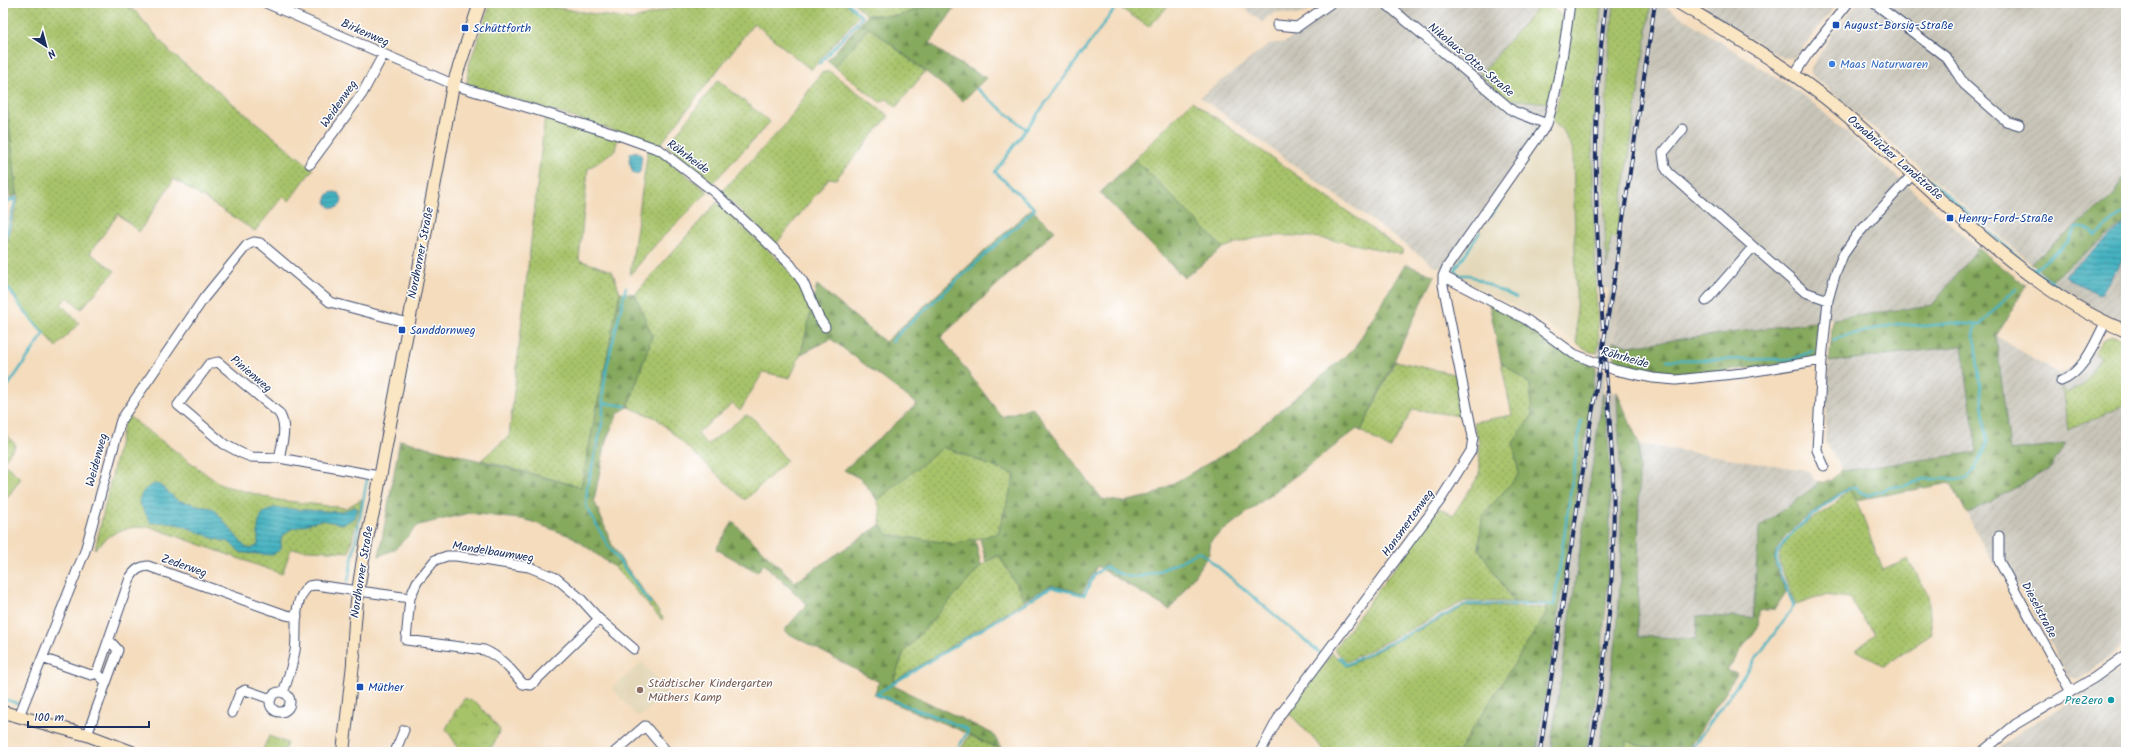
<svg xmlns="http://www.w3.org/2000/svg" width="2129" height="755" viewBox="0 0 2129 755" font-family="Kalam,sans-serif">
  <defs>
    <pattern id="industrial-furrows" width="10" height="10" patternUnits="userSpaceOnUse"><rect width="10" height="10" fill="#c8c4b8"/><path d="M-1 1l2-2M0 10L10 0M9 11l2-2" fill="none" stroke="#aba9a1"/></pattern>
    <pattern id="grass-dots" width="8" height="8" patternUnits="userSpaceOnUse"><rect width="8" height="8" fill="#a7c369"/><path d="M2 2h.1M6 6h.1" fill="none" stroke="#879f5a" stroke-width="1.8" stroke-linecap="round"/></pattern>
    <pattern id="forest-firs" width="22" height="20" patternUnits="userSpaceOnUse"><rect width="22" height="20" fill="#85a95d"/><path d="M5 1l3.5 6h-7zM16 11l3.5 6h-7z" fill="#6c8a50"/></pattern>
    <pattern id="park-crowns" width="20" height="18" patternUnits="userSpaceOnUse"><rect width="20" height="18" fill="#a7c369"/><path d="M2 6a3 3 0 1 1 6 0M12 15a3 3 0 1 1 6 0" fill="none" stroke="#879f5a"/></pattern>
    <pattern id="water-rules" width="6" height="5" patternUnits="userSpaceOnUse"><rect width="6" height="5" fill="#44b2c0"/><path d="M0 2.5h6" fill="none" stroke="#38919f"/></pattern>
  </defs>
  <rect width="100%" height="100%" fill="#fff"/>
  <filter id="ink" filterUnits="userSpaceOnUse"><feTurbulence type="fractalNoise" baseFrequency=".025" numOctaves="2"/><feDisplacementMap in="SourceGraphic" scale="8" xChannelSelector="R" yChannelSelector="G"/><feConvolveMatrix kernelMatrix="1 2 1 2 8 2 1 2 1" color-interpolation-filters="sRGB"/></filter>
  <filter id="wash" filterUnits="userSpaceOnUse"><feTurbulence type="fractalNoise" baseFrequency=".012" numOctaves="4" result="noise"/><feDisplacementMap in="SourceGraphic" scale="16" xChannelSelector="R" yChannelSelector="G"/><feGaussianBlur stdDeviation="0.9" result="paint"/><feColorMatrix in="noise" values="0 0 0 0 0 0 0 0 0 0 0 0 0 0 0 0 0 1.4 0 .05"/><feComposite in="paint" operator="in"/></filter>
  <g filter="url(#wash)">
    <rect width="100%" height="100%" fill="#f4dcbd"/>
    <path fill="#e3d7b8" d="M1552 121 1563 131 1573 150 1577 343 1531 315 1454 276 1452 271 1454 264 1549 131Z
      M642 662 668 692 640 716 636 715 612 688Z"/>
    <path fill="url(#industrial-furrows)" d="M1238 3H1322L1306 13 1295 15 1277 12 1266 18 1263 23Z
      M1341 3 1540 4 1480 75 1509 99 1549 103 1542 124 1443 267H1436L1200 97 1270 44 1285 42Z
      M1705 3H1838L1795 57 1784 59 1708 12Z
      M1857 3H2126V174L2114 195 2031 263 1811 74V68L1831 36Z
      M1663 5 1806 97 1978 248 1932 305 1628 346 1613 341Z
      M2126 222V324L2091 306 2051 280Z
      M1996 336 2059 374 2074 367 2085 348 2101 357 2084 384 2066 393 2062 387 2068 430 2126 405V643L2090 672 2077 679 2068 676 2005 560 1994 565 1967 514 2050 469 2065 445 2010 450Z
      M1962 345 1977 452 1843 471 1825 441 1829 362Z
      M1639 444 1806 470 1817 481 1818 485 1759 527 1753 618 1697 616 1696 639 1638 636Z
      M2126 664V752H1995L2021 731 2099 685Z"/>
    <path fill="#c8c4b8" d="M1601 3H1614L1607 76 1604 141 1603 209 1608 266 1611 237H1617L1651 3H1664L1609 362 1597 359 1609 288 1596 289 1593 209 1592 139Z
      M1596 367 1607 372 1603 393 1617 392 1621 543 1618 618 1610 693 1598 752H1586L1598 691 1607 616 1610 476 1603 396 1550 752H1537Z"/>
    <path fill="url(#grass-dots)" stroke="#617964" d="M3 3H125L124 5 135 11 171 53 313 169 289 201 283 196 255 231 174 179 139 232 118 214 90 253 115 271 81 309 68 297 61 304 79 323 56 347 22 307 8 288 3 275V258L18 200 3 68Z
      M491 3H527L632 20 688 3H846L859 15 811 70 754 23 660 145 467 84 468 67Z
      M854 3H936L899 16 867 15Z
      M1122 3H1171L1149 27 1119 7Z
      M1541 3H1547L1565 19 1555 81 1549 103 1509 99 1480 75Z
      M1573 3H1601L1592 139 1596 289 1599 343 1597 353 1590 352 1577 343 1573 150 1563 131 1552 121 1557 105Z
      M1614 3H1651L1617 238 1611 237 1607 269C1601 180 1605 92 1614 3Z
      M869 27 925 72 896 107 887 99 880 102 835 67Z
      M829 71 889 116 836 179 829 178 776 244 721 192 784 126 821 73Z
      M718 80 770 122 713 183 667 146Z
      M1192 101 1403 251 1401 254C1340 242 1283 223 1223 248L1135 159Z
      M545 116 618 138 615 150 588 169 579 260 612 271 620 292 581 487 481 460 509 436Z
      M648 149 658 153 708 192 656 244 630 275Z
      M717 202 786 267 799 284 811 311 801 354 790 378 763 372 740 411 733 404 697 433 707 445 746 415 754 419 787 461 745 500 656 418 628 407 652 336 635 294Z
      M2112 335 2126 341V405L2068 430 2062 387 2067 393 2084 384 2101 357 2094 353 2102 340Z
      M1395 361 1458 375 1466 417 1413 409 1390 449 1361 431Z
      M1501 362 1530 384 1532 416 1513 443 1519 474 1482 517 1479 549 1514 602 1465 601 1346 662 1334 649 1439 508 1453 515 1480 474 1479 442 1473 422 1512 415Z
      M128 416 221 485 278 500 346 508 362 499 349 552 291 549 282 574 151 527C124 526 113 531 95 549L124 423Z
      M3 431 16 445 3 462Z
      M943 447 1015 475 998 534 956 544 889 535 880 525 881 511 877 500Z
      M1849 490 1856 500 1883 570 1908 559 1928 595 1932 634 1884 666 1855 650 1875 634 1849 598 1825 595 1796 605 1779 562C1778 536 1809 521 1828 509 1835 504 1842 496 1849 490Z
      M999 555 1025 600 893 682 904 652 981 566Z
      M622 561 663 618 662 620 614 567Z
      M1466 606 1546 608V614L1458 752H1326L1288 712 1332 653 1347 666Z
      M969 735 1003 751 1006 752H960Z
      M1626 740 1659 752H1624Z"/>
    <path fill="url(#forest-firs)" stroke="#506c5e" d="M936 3H958L930 43 951 59 986 78 963 101 869 27 835 67 827 61 867 15 899 16Z
      M3 68 17 195 10 198 3 143Z
      M1135 159 1223 248 1184 278 1100 193Z
      M2126 174V222L2051 280 2031 263 2114 195Z
      M1031 209 1055 231 941 337 1002 417 1032 407 1102 499 1123 502 1151 496 1235 448 1354 349 1405 264 1435 276 1411 324 1361 431 1357 429 1211 540 1209 554 1170 610 1097 566 1082 593 1051 585 1025 600 999 555 986 562 980 538 998 533 1015 475 944 447 877 500 861 479 844 470 917 404 831 339 801 354 817 285 885 342Z
      M1978 248 2026 286 1996 336 2010 450 2065 444 2050 469 1967 514 1951 483 1856 500 1848 487C1830 500 1780 532 1775 554 1772 566 1782 581 1786 592L1775 609 1759 611 1758 627 1727 670 1737 674 1686 752H1659L1627 741 1624 752H1598C1607 707 1615 662 1618 617 1623 542 1620 467 1617 392L1639 444 1638 636 1696 639 1697 616 1753 618 1759 527 1817 485V481C1833 486 1833 475 1842 469L1843 471 1977 452 1962 346 1829 362 1833 319 1932 305Z
      M620 292 635 294 652 336 628 407 618 413 606 441 594 500 612 545 622 561 614 567 573 537 527 520 469 513 419 525 395 549 379 556 400 440 581 487Z
      M1489 303 1524 322 1596 367 1537 752H1458L1546 614V603L1514 602 1479 549 1482 517 1519 474 1513 443 1532 416 1530 384 1501 362Z
      M1821 321 1818 359 1673 378 1640 370 1615 360 1613 341 1628 346Z
      M1603 393C1606 421 1610 450 1610 478 1611 571 1604 660 1586 752H1550Z
      M733 522 795 582 880 525 889 535 956 544 975 539 981 566 904 652 893 682 894 686 993 734 1003 751 962 731 874 695 879 682 784 631 807 604 764 564 757 572 716 549Z"/>
    <path fill="url(#park-crowns)" stroke="#617964" d="M465 698 477 703 500 730 492 747 460 750 446 729 457 708Z
      M269 736 287 743 284 752H272L263 749Z"/>
    <path fill="#a7c369" stroke="#617964" d="M593 3H676C646 12 623 12 593 3Z
      M3 463 21 478 3 504Z"/>
    <path fill="url(#water-rules)" stroke="#30708f" d="M636 151 642 156 640 172 636 175 633 173 629 161 630 154Z
      M326 200a8 8 0 1 1 16 0a8 8 0 1 1-16 0Z
      M2126 223V253L2101 294 2097 295 2065 276Z
      M155 484 160 485 177 500 214 509 245 547 251 549 258 545V526L262 514 273 508 340 512 355 507 358 509 353 519 343 524 321 520 291 529 281 537V549L272 555 245 553 240 552 229 542 215 539 184 526 167 522 151 523 139 502C141 492 146 487 155 484Z"/>
    <g fill="none" stroke-linecap="round" stroke-linejoin="round">
      <path stroke="#44b2c0" stroke-width="2.5" d="M819 64 862 17 848 3
        M977 89 1026 129
        M1923 174 2027 265 2065 292
        M3 204 16 198
        M1491 216 1502 200
        M1480 232 1458 265 1455 269 1458 275H1469L1516 298
        M3 248 16 198
        M2033 271 2067 243 2076 228C2084 227 2091 229 2095 235L2126 211
        M3 280 21 307 44 334 3 393
        M626 287 607 366 603 391V419L587 489 586 506 609 547 650 603
        M1834 341 1840 337 1897 324 1924 326 1952 323 1980 325 2016 288
        M892 342 896 336 1035 209 995 172 1119 3
        M1667 360 1794 359 1812 351
        M604 403 626 406
        M348 581 367 480
        M1339 657 1346 665 1467 604 1554 605 1581 421
        M876 694 1051 587 1084 595 1095 574 1105 567C1113 571 1124 577 1133 577 1150 578 1184 560 1199 551L1320 653
        M876 694 965 728 968 731 956 752
        M3 699 17 703
        M1689 752 1794 606C1790 595 1777 570 1776 560 1775 539 1833 499 1851 487H1856L1860 492 1869 495 1892 487 1904 486 1924 479H1967L1974 471 1987 443 1974 335 1976 326"/>
    </g>
  </g>
  <g filter="url(#ink)">
    <g fill="none" stroke-linecap="round" stroke-linejoin="round">
      <g stroke="#3c496c" stroke-width="11">
        <path id="street" d="M266 3 457 86 621 136 660 150 714 192 790 264 803 282 819 318 825 327
          M1385 3 1513 111 1547 124
          M1874 3 1947 58 1964 84 2006 121 2019 125
          M1277 25 1297 27 1331 3
          M1794 75 1807 55 1848 3
          M1683 129 1663 153 1665 167 1669 173 1805 292 1828 300
          M310 164 362 94 383 55
          M1443 276 1527 320 1574 354 1615 370 1653 378 1676 380 1743 373 1822 360
          M1706 301 1753 247
          M2061 381C2083 373 2095 343 2105 323
          M279 458C282 443 288 427 279 413L218 362 209 364 178 405 224 444 241 453 251 457 279 458 379 476
          M1824 466 1817 450 1822 360 1828 300 1835 275 1843 255 1857 235 1913 174
          M1999 536V561L2071 692
          M599 619 531 685 523 684C511 670 501 657 484 650L406 640 410 598 417 582 435 560 447 556H456L529 567 556 578 580 598 599 619 634 649
          M42 658 91 675 97 673
          M106 682 97 673 130 578C135 570 139 567 148 566L286 615 297 617
          M270 702a10 10 0 1 1 20 0a10 10 0 1 1-20 0Z
          M283 693C288 679 292 666 295 651 298 631 291 601 309 586L315 585 410 598
          M232 713 240 693 245 690 271 699
          M19 716 85 551 121 420 204 298 247 245 254 242 260 243 330 302 408 323
          M87 735 118 650 109 640
          M395 752 404 730
          M615 752 645 726 667 752
          M1260 752 1280 715 1439 502 1471 451 1473 437 1443 285V276L1447 267 1547 124C1559 85 1565 44 1570 3
          M1982 752 2016 724 2094 678 2126 655"/>
      </g>
      <g stroke="#3c496c" stroke-width="14">
        <path id="secondary" d="M1679 3C1734 36 1789 68 1838 108 1928 182 2017 287 2126 331
          M353 663C354 609 361 558 375 505L453 85 480 3
          M3 712 87 735 132 752
          M343 752 354 655"/>
      </g>
      <use href="#street" stroke="#fff" stroke-width="9"/>
      <use href="#secondary" stroke="#fbe6c4" stroke-width="12"/>
      <g stroke="#1b2f5e" stroke-width="4">
        <path id="rail" d="M1603 328C1595 220 1591 111 1606 3
          M1540 752 1587 444 1614 280 1655 3
          M1590 752C1603 683 1611 614 1613 544 1616 482 1609 418 1605 356"/>
      </g>
      <use href="#rail" stroke="#fff" stroke-width="2.5" stroke-dasharray="8" stroke-linecap="butt"/>
    </g>
  </g>
  <g fill="#1a4fb4" stroke="#fff" stroke-width="1.5">
    <rect x="1832" y="21" width="8" height="8" rx="2"/>
    <rect x="461" y="24" width="8" height="8" rx="2"/>
    <rect x="1946" y="214" width="8" height="8" rx="2"/>
    <rect x="398" y="326" width="8" height="8" rx="2"/>
    <rect x="356" y="683" width="8" height="8" rx="2"/>
  </g>
  <circle fill="#3f7fe0" stroke="#fff" stroke-width="1.5" cx="1832" cy="64" r="4"/>
  <circle fill="#8d6e63" stroke="#fff" stroke-width="1.5" cx="640" cy="690" r="4"/>
  <circle fill="#0f9aa8" stroke="#fff" stroke-width="1.5" cx="2111" cy="700" r="4"/>
  <g text-anchor="middle" dominant-baseline="central" stroke-width="3" stroke-linejoin="round" paint-order="stroke">
    <g font-size="12" fill="#164399" stroke="#fff" text-anchor="start">
      <text x="1844" y="25">August-Borsig-Straße</text>
      <text x="473" y="28">Schüttforth</text>
      <text x="1958" y="218">Henry-Ford-Straße</text>
      <text x="410" y="330">Sanddornweg</text>
      <text x="368" y="687">Müther</text>
    </g>
    <g font-size="12" fill="#1b2f5e" stroke="#fff">
      <text transform="translate(365 33) rotate(24)">Birkenweg</text>
      <text transform="translate(1471 60) rotate(40)">Nikolaus-Otto-Straße</text>
      <text transform="translate(339 104) rotate(-55)">Weidenweg</text>
      <text transform="translate(688 157) rotate(36)">Röhrheide</text>
      <text transform="translate(1895 158) rotate(41)">Osnabrücker Landstraße</text>
      <text transform="translate(421 253) rotate(-79)">Nordhorner Straße</text>
      <text transform="translate(1625 358) rotate(16)">Röhrheide</text>
      <text transform="translate(251 374) rotate(40)">Pinienweg</text>
      <text transform="translate(97 460) rotate(-75)">Weidenweg</text>
      <text transform="translate(1408 523) rotate(-54)">Hansmertenweg</text>
      <text transform="translate(493 552) rotate(9)">Mandelbaumweg</text>
      <text transform="translate(184 566) rotate(19)">Zederweg</text>
      <text transform="translate(362 572) rotate(-81)">Nordhorner Straße</text>
      <text transform="translate(2039 610) rotate(62)">Dieselstraße</text>
    </g>
    <g font-size="12" fill="#366cbe" stroke="#fff" text-anchor="start">
      <text x="1840" y="64">Maas Naturwaren</text>
    </g>
    <g font-size="12" fill="#785e54" stroke="#fff" text-anchor="start">
      <text x="648" y="683">Städtischer Kindergarten<tspan x="648" dy="14">Müthers Kamp</tspan></text>
    </g>
    <g font-size="12" fill="#0d838f" stroke="#fff" text-anchor="end">
      <text x="2103" y="700">PreZero</text>
    </g>
  </g>
  <rect width="2129" height="755" fill="none" stroke="#fff" stroke-width="16"/>
  <g transform="translate(46 46) rotate(144)" stroke="#ffffff" stroke-width="3" paint-order="stroke">
  <path d="M0-3L7 15L0 10L-7 15Z" fill="#1b2f5e"/>
  <text y="-6" font-size="11" font-weight="bold" text-anchor="middle" fill="#1b2f5e">N</text>
  </g>
  <path d="M28 721v6h121v-6" fill="none" stroke="#1b2f5e" stroke-width="2"/>
  <text x="34" y="721" font-size="12" fill="#1b2f5e" stroke="#ffffff" stroke-width="3" paint-order="stroke">100 m</text>
</svg>
